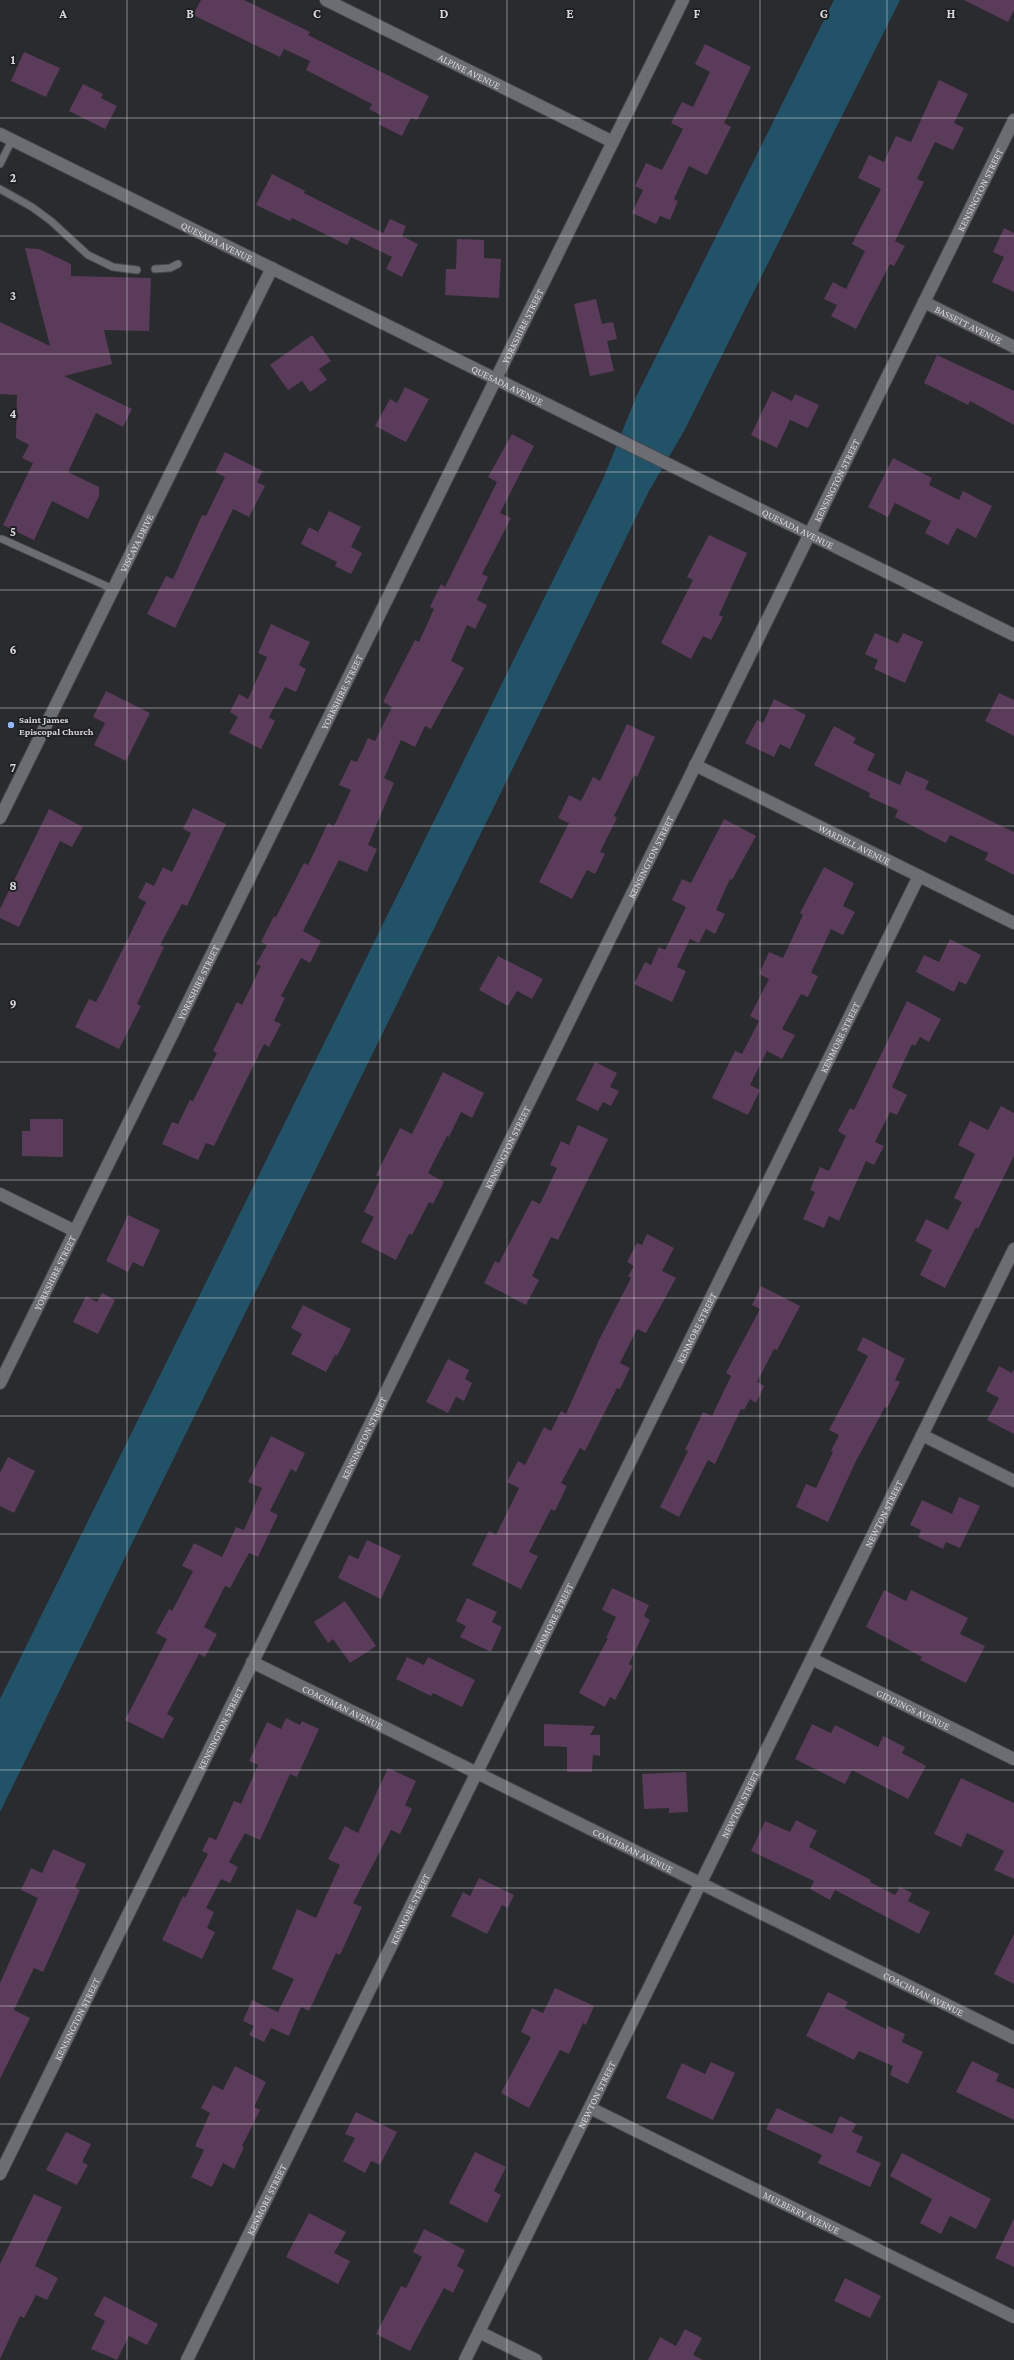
<svg xmlns="http://www.w3.org/2000/svg" width="1014" height="2360" viewBox="0 0 1014 2360" font-family="'Crimson Pro',serif">
  <rect width="100%" height="100%" fill="#2a2b2f"/>
  <path fill="#225267" d="M834 0H900L684 431 649 491 0 1812V1699L603 479 637 395Z"/>
  <path fill="#5a3b59" d="M201 0H244L310 32 308 35 429 96 417 120 411 118 402 136 378 124 382 116 369 109 372 104 306 70 310 61 284 49 280 57 193 15Z
    M964 0H1014V10L1008 22Z
    M705 44 751 67 724 123 731 127 707 175 689 166 674 199 678 201 670 220 660 216 656 224 632 213 643 190 635 186 646 163 662 170 683 129 671 123 682 102 693 107 710 72 695 64Z
    M24 52 60 68 46 97 11 81Z
    M939 80 968 94 954 123 964 128 953 150 935 142 917 179 924 182 895 241 905 246 894 266 890 264 856 329 831 316 837 305 824 299 833 282 846 289 865 251 852 244 881 189 858 178 869 155 884 162 896 136 911 142Z
    M83 84 103 94 101 98 117 106 105 129 69 111Z
    M272 174 305 191 304 193 383 233 390 219 406 226 402 236 418 244 402 277 386 269 392 257 351 237 347 245 292 218 290 221 256 205Z
    M1004 228 1014 233V292L992 282 1004 257 993 252Z
    M457 239 484 240V258L501 259 499 298 445 295 446 269H456Z
    M25 248 39 249 71 264V276L151 278 149 331 104 330 112 364 64 376 132 409 123 427 96 413 68 472 99 487V496L88 519 52 501 34 540 3 525 33 463 22 458 29 445 16 438 17 395 0 394V322L50 346Z
    M596 299 602 324 613 322 617 339 607 341 614 371 590 376 574 304Z
    M312 335 331 361 319 369 327 380 310 392 302 381 288 390 270 365Z
    M937 355 1014 391V425L970 401 968 405 924 383Z
    M405 387 429 399 406 442 375 426 390 399 397 403Z
    M772 391 792 401 795 394 819 405 808 428 790 420 777 448 751 435Z
    M512 434 534 446 500 513 511 518 482 574 488 577 477 600 487 605 475 629 467 625 451 661 464 668 431 729 425 726 415 747 401 740 384 778 394 783 368 845 377 849 367 872 339 860 303 931 321 941 310 963 301 958 281 996 285 998 274 1021 281 1024 269 1047 264 1044 214 1146 206 1143 198 1160 162 1144 172 1122 178 1124 190 1100 193 1101 217 1053 213 1051 237 1002 242 1005 261 966 256 964 267 945 261 942 274 916 276 917 304 863 308 865 328 823 334 826 351 790 339 785 351 760 357 762 368 738 375 741 392 707 383 702 415 640 419 642 434 609 430 607 441 584 445 587 497 482 488 477Z
    M225 452 263 471 257 482 265 486 249 517 233 509 175 628 147 614 166 576 173 579 202 515 206 516 225 477 215 472Z
    M893 458 932 478 929 485 959 500 963 491 992 506 976 538 957 528 948 545 925 533 931 521 895 503 888 517 868 507Z
    M329 511 361 527 351 547 362 553 351 574 335 566 337 562 301 544 309 527 318 532Z
    M709 535 747 553 719 615 723 617 711 640 703 636 691 659 661 643 693 580 687 577Z
    M271 624 310 642 299 665 306 669 296 692 285 687 269 717 275 721 261 749 229 733 238 717 230 712 239 694 248 699 267 657 258 653Z
    M875 633 898 643 903 633 923 642 905 683 874 669 878 660 865 654Z
    M106 691 150 713 126 761 94 745 105 723 93 717Z
    M999 693 1014 700V736L985 721Z
    M774 699 806 715 790 749 780 744 774 757 745 743 757 720 763 723Z
    M627 724 655 737 637 777 634 775 614 816 617 818 600 852 605 854 595 874 587 870 572 899 539 882 569 823 558 818 569 795 581 801 593 777 600 781Z
    M834 726 856 738 853 743 875 754 867 770 900 785 906 771 929 781 925 789 1014 832V875L985 860 988 853 950 835 946 843 895 817 898 810 869 797 870 793 814 765Z
    M193 808 226 824 187 906 182 904 160 945 164 947 137 1004 141 1006 119 1049 75 1027 89 999 96 1002 104 987 146 902 138 898 146 882 154 886 163 867 172 872 191 833 183 829Z
    M49 809 83 827 72 847 60 841 19 927 0 918V909Z
    M724 819 756 836 732 880 730 879 716 910 725 914 715 934 706 929 699 943 690 939 677 967 686 971 672 1002 634 984 645 962 651 965 659 947 665 950 686 907 672 900 682 879 691 883Z
    M824 867 854 883 843 906 855 912 843 935 831 929 811 973 818 976 808 997 801 994 782 1029 795 1035 782 1059 767 1051 750 1085 760 1090 748 1115 712 1098 735 1051 742 1054 759 1021 750 1016 769 979 759 974 769 952 783 958 803 915 800 913Z
    M950 939 981 955 966 985 959 981 954 992 916 972 924 955 939 962Z
    M498 956 543 979 532 999 517 991 508 1006 479 990Z
    M907 1001 941 1019 929 1042 920 1037 915 1046 912 1044 892 1087 907 1095 897 1115 890 1112 875 1142 884 1146 874 1165 866 1161 839 1221 829 1216 824 1228 803 1219 815 1192 810 1190 820 1167 829 1171 846 1136 838 1131 850 1108 854 1110Z
    M595 1062 617 1073 610 1087 619 1091 611 1106 603 1102 598 1111 576 1100Z
    M443 1072 484 1093 472 1118 461 1112 449 1137 447 1136 428 1173 444 1182 433 1204 429 1202 412 1235 409 1234 396 1260 361 1242 374 1217 364 1212 381 1177 376 1175 400 1128 412 1134Z
    M1001 1106 1014 1113V1156L978 1229 976 1227 945 1288 920 1275 932 1250 915 1241 926 1219 948 1230 962 1202 954 1198 975 1154 958 1145 970 1121 988 1130Z
    M30 1119H63V1157L22 1156V1131H30Z
    M578 1125 608 1139 558 1240 551 1237 532 1276 539 1280 526 1305 484 1283 495 1261 499 1263 532 1200 540 1204 557 1168 550 1165 561 1141 569 1145Z
    M128 1215 160 1230 143 1267 133 1262 128 1272 106 1261Z
    M647 1234 674 1248 662 1271 676 1278 646 1333 637 1329 620 1363 630 1368 620 1389 617 1388 585 1451 580 1448 561 1483 567 1486 555 1511 551 1509 529 1552 538 1556 521 1589 472 1565 489 1531 496 1535 519 1488 507 1482 518 1461 525 1465 544 1427 551 1431 561 1411 566 1414 599 1340 631 1278 628 1276 634 1266 627 1262 637 1243 642 1245Z
    M761 1286 800 1306 777 1350 774 1349 757 1382 764 1386 756 1403 750 1399 744 1410 741 1409 715 1464 708 1460 679 1517 660 1507 688 1451 685 1450 703 1412 712 1416 731 1376 726 1373 760 1309 752 1305Z
    M102 1293 115 1300 98 1334 73 1322 86 1296 97 1302Z
    M303 1305 351 1329 337 1356 335 1355 326 1372 291 1354 302 1334 291 1328Z
    M863 1337 905 1359 895 1380 900 1382 887 1408 885 1407 855 1463 828 1522 796 1507 806 1484 816 1488 833 1452 831 1451 839 1435 829 1430 868 1356 857 1350Z
    M448 1359 469 1370 465 1379 472 1383 464 1401 456 1397 448 1413 426 1402Z
    M999 1366 1012 1373 1014 1369V1434L987 1420 999 1398 986 1391Z
    M271 1436 305 1453 296 1472 291 1469 270 1511 278 1515 258 1557 249 1553 230 1588 225 1586 204 1627 217 1634 205 1657 199 1654 167 1714 174 1718 163 1739 125 1720 167 1639 156 1633 169 1609 172 1611 193 1571 182 1566 194 1543 222 1557 236 1527 244 1530 262 1488 248 1482Z
    M8 1457 35 1471 14 1513 0 1506V1473Z
    M959 1497 980 1506 960 1548 946 1542 943 1549 918 1537 921 1530 910 1525 922 1500 952 1514Z
    M367 1540 401 1556 381 1599 338 1578 349 1555 358 1559Z
    M612 1588 649 1605 644 1616 650 1620 629 1664 633 1666 615 1700 610 1697 605 1707 579 1693 608 1638H606L616 1617 602 1610Z
    M884 1590 906 1601 911 1590 968 1618 960 1634 985 1646 966 1683 920 1660 922 1657 866 1627Z
    M467 1598 497 1612 492 1622 502 1627 491 1652 460 1637 466 1626 456 1621Z
    M345 1601 376 1646 350 1663 333 1639 328 1643 314 1622Z
    M407 1657 424 1665 428 1657 475 1680 462 1707 433 1693 431 1696 396 1679Z
    M286 1718 300 1725 302 1721 319 1729 297 1777 290 1774 260 1840 245 1833 229 1862 238 1867 230 1883 221 1879 206 1908 214 1912 207 1928 215 1932 202 1959 162 1940 183 1896 185 1898 208 1854 202 1851 209 1837 216 1840 234 1801 241 1804 258 1765 249 1761 267 1722 281 1729Z
    M544 1724 595 1726 590 1735H600V1756L593 1755 592 1772H567V1747L544 1746Z
    M812 1724 831 1733 835 1725 878 1747 883 1736 905 1747 902 1753 926 1766 908 1799 852 1770 845 1784 795 1759Z
    M388 1768 416 1781 405 1805 412 1809 400 1834 391 1830 353 1903 362 1907 340 1955 336 1953 309 2011 301 2007 289 2036 271 2028 264 2042 249 2035 254 2026 243 2021 252 2000 278 2012 294 1979 272 1969 297 1909 316 1918 340 1865 328 1859 345 1826 358 1833Z
    M686 1772 688 1812 669 1813V1808L644 1809 642 1774Z
    M961 1778 1014 1803V1879L994 1870 1004 1851 967 1833 961 1847 934 1834Z
    M796 1820 817 1831 809 1847 871 1880 870 1882 895 1895 900 1887 912 1893 908 1901 930 1912 919 1934 835 1890 830 1900 810 1889 814 1881 751 1851 765 1821 790 1832Z
    M53 1849 86 1864 75 1888 80 1890 43 1972 34 1968 14 2010 30 2018 0 2079V1983L38 1898 21 1890 31 1868 42 1873Z
    M479 1878 514 1895 508 1908 502 1905 487 1934 451 1916 463 1892 470 1896Z
    M1014 1934V1984L994 1974Z
    M555 1988 594 2006 586 2025 583 2023 569 2054 560 2050 529 2108 501 2093 531 2037 521 2032 532 2008 543 2013Z
    M828 1992 848 2002 845 2008 886 2029 888 2026 905 2034 902 2042 923 2052 908 2084 890 2075 893 2066 859 2051 854 2060 806 2036Z
    M972 2061 999 2074 996 2081 1014 2089V2120L956 2092Z
    M711 2062 735 2073 713 2120 666 2098 682 2063 705 2074Z
    M235 2066 266 2082 254 2107 260 2110 242 2146 244 2147 234 2169 223 2163 212 2187 191 2177 204 2150 195 2146 210 2113 201 2108 213 2085 223 2090Z
    M777 2108 832 2134 840 2116 856 2124 852 2132 863 2137 856 2152 881 2163 870 2187 818 2163 822 2155 766 2129Z
    M356 2112 397 2132 380 2165 371 2161 365 2173 343 2161 355 2138 345 2134Z
    M66 2132 91 2144 82 2162 88 2165 77 2185 46 2170Z
    M475 2152 506 2167 494 2191 501 2195 487 2223 449 2203Z
    M902 2153 991 2199 976 2229 950 2216 941 2234 920 2223 932 2199 890 2176Z
    M34 2194 62 2207 35 2266 58 2278 47 2300 36 2295 24 2318 20 2316 0 2359V2264Z
    M309 2213 346 2232 334 2253 350 2261 338 2284 286 2257Z
    M1014 2218V2267L995 2258Z
    M424 2229 465 2250 457 2266 464 2270 453 2293 444 2288 410 2351 376 2334 401 2286 406 2288 422 2257 413 2252Z
    M845 2278 881 2296 870 2318 834 2301Z
    M104 2296 158 2324 147 2345 129 2336 117 2360 91 2349 105 2321 94 2315Z
    M685 2329 702 2338 693 2355 703 2360H648L660 2337 676 2346Z"/>
  <g fill="none" stroke-linecap="round" stroke-linejoin="round">
    <g stroke="#46464a" stroke-width="9">
      <path id="lane" d="M0 164 12 140
        M0 189 32 207 51 221 88 255 113 267 137 270
        M155 269 170 268 178 264
        M2 539 113 589"/>
    </g>
    <g stroke="#46464a" stroke-width="14">
      <g id="street">
        <path id="s1" d="M326 0 613 142"/>
        <path id="s2" d="M924 302 1014 347"/>
        <path id="s3" d="M695 765 1014 923"/>
        <path id="s4" d="M0 818 272 268"/>
        <path d="M0 1194 75 1231"/>
        <path id="s5" d="M0 1383 683 0"/>
        <path d="M922 1435 1014 1481"/>
        <path id="s6" d="M812 1659 1014 1759"/>
        <path id="s7" d="M252 1662 1014 2038"/>
        <path id="s8" d="M590 2108 1014 2317"/>
        <path id="s9" d="M0 2174 1014 120"/>
        <path d="M479 2332 536 2360"/>
        <path id="s10" d="M187 2360 919 876"/>
        <path id="s11" d="M465 2360 1014 1249"/>
      </g>
    </g>
    <g stroke="#46464a" stroke-width="14">
      <g id="secondary">
        <path id="s12" d="M0 134 1014 635"/>
      </g>
    </g>
    <use href="#lane" stroke="#6c6d72" stroke-width="7"/>
    <use href="#street" stroke="#6c6d72" stroke-width="12"/>
    <use href="#secondary" stroke="#6c6d72" stroke-width="12"/>
  </g>
  <path fill="none" stroke="#d8d8db" stroke-width="1" stroke-opacity="0.55" d="M127 0V2360M254 0V2360M380 0V2360M507 0V2360M634 0V2360M760 0V2360M887 0V2360M0 118H1014M0 236H1014M0 354H1014M0 472H1014M0 590H1014M0 708H1014M0 826H1014M0 944H1014M0 1062H1014M0 1180H1014M0 1298H1014M0 1416H1014M0 1534H1014M0 1652H1014M0 1770H1014M0 1888H1014M0 2006H1014M0 2124H1014M0 2242H1014"/>
  <circle fill="#90b8fd" stroke="#202125" stroke-width="1.5" cx="11" cy="725" r="4"/>
  <g text-anchor="middle" dominant-baseline="central" stroke-width="4" stroke-linejoin="round" paint-order="stroke">
    <g font-size="10" fill="#d8d8db" stroke="#202125">
      <text stroke="none"><textPath href="#s1" startOffset="160">ALPINE AVENUE</textPath></text>
      <text stroke="none"><textPath href="#s9" startOffset="2213">KENSINGTON STREET</textPath></text>
      <text stroke="none"><textPath href="#s12" startOffset="242">QUESADA AVENUE</textPath></text>
      <text stroke="none"><textPath href="#s2" startOffset="50">BASSETT AVENUE</textPath></text>
      <text stroke="none"><textPath href="#s5" startOffset="1179">YORKSHIRE STREET</textPath></text>
      <text stroke="none"><textPath href="#s12" startOffset="566">QUESADA AVENUE</textPath></text>
      <text stroke="none"><textPath href="#s9" startOffset="1889">KENSINGTON STREET</textPath></text>
      <text stroke="none"><textPath href="#s12" startOffset="890">QUESADA AVENUE</textPath></text>
      <text stroke="none"><textPath href="#s4" startOffset="307">VISCAYA DRIVE</textPath></text>
      <text stroke="none"><textPath href="#s5" startOffset="771">YORKSHIRE STREET</textPath></text>
      <text stroke="none"><textPath href="#s3" startOffset="178">WARDELL AVENUE</textPath></text>
      <text stroke="none"><textPath href="#s9" startOffset="1469">KENSINGTON STREET</textPath></text>
      <text stroke="none"><textPath href="#s5" startOffset="447">YORKSHIRE STREET</textPath></text>
      <text stroke="none"><textPath href="#s10" startOffset="1475">KENMORE STREET</textPath></text>
      <text stroke="none"><textPath href="#s9" startOffset="1145">KENSINGTON STREET</textPath></text>
      <text stroke="none"><textPath href="#s5" startOffset="123">YORKSHIRE STREET</textPath></text>
      <text stroke="none"><textPath href="#s10" startOffset="1151">KENMORE STREET</textPath></text>
      <text stroke="none"><textPath href="#s9" startOffset="821">KENSINGTON STREET</textPath></text>
      <text stroke="none"><textPath href="#s11" startOffset="944">NEWTON STREET</textPath></text>
      <text stroke="none"><textPath href="#s10" startOffset="827">KENMORE STREET</textPath></text>
      <text stroke="none"><textPath href="#s7" startOffset="101">COACHMAN AVENUE</textPath></text>
      <text stroke="none"><textPath href="#s6" startOffset="113">GIDDINGS AVENUE</textPath></text>
      <text stroke="none"><textPath href="#s9" startOffset="497">KENSINGTON STREET</textPath></text>
      <text stroke="none"><textPath href="#s11" startOffset="620">NEWTON STREET</textPath></text>
      <text stroke="none"><textPath href="#s7" startOffset="425">COACHMAN AVENUE</textPath></text>
      <text stroke="none"><textPath href="#s10" startOffset="503">KENMORE STREET</textPath></text>
      <text stroke="none"><textPath href="#s7" startOffset="749">COACHMAN AVENUE</textPath></text>
      <text stroke="none"><textPath href="#s9" startOffset="173">KENSINGTON STREET</textPath></text>
      <text stroke="none"><textPath href="#s11" startOffset="296">NEWTON STREET</textPath></text>
      <text stroke="none"><textPath href="#s10" startOffset="179">KENMORE STREET</textPath></text>
      <text stroke="none"><textPath href="#s8" startOffset="236">MULBERRY AVENUE</textPath></text>
    </g>
    <g font-size="10" font-weight="bold" fill="#d8d8db" stroke="#202125" text-anchor="start">
      <text x="19" y="719">Saint James<tspan x="19" dy="12">Episcopal Church</tspan></text>
    </g>
  </g>
  <g font-size="13" text-anchor="middle" font-weight="bold" fill="#d8d8db" stroke="#202125" stroke-width="4" stroke-linejoin="round" paint-order="stroke">
    <text x="63" y="18">A</text>
    <text x="190" y="18">B</text>
    <text x="317" y="18">C</text>
    <text x="444" y="18">D</text>
    <text x="570" y="18">E</text>
    <text x="697" y="18">F</text>
    <text x="824" y="18">G</text>
    <text x="951" y="18">H</text>
    <text x="13" y="64">1</text>
    <text x="13" y="182">2</text>
    <text x="13" y="300">3</text>
    <text x="13" y="418">4</text>
    <text x="13" y="536">5</text>
    <text x="13" y="654">6</text>
    <text x="13" y="772">7</text>
    <text x="13" y="890">8</text>
    <text x="13" y="1008">9</text>
  </g>
</svg>
